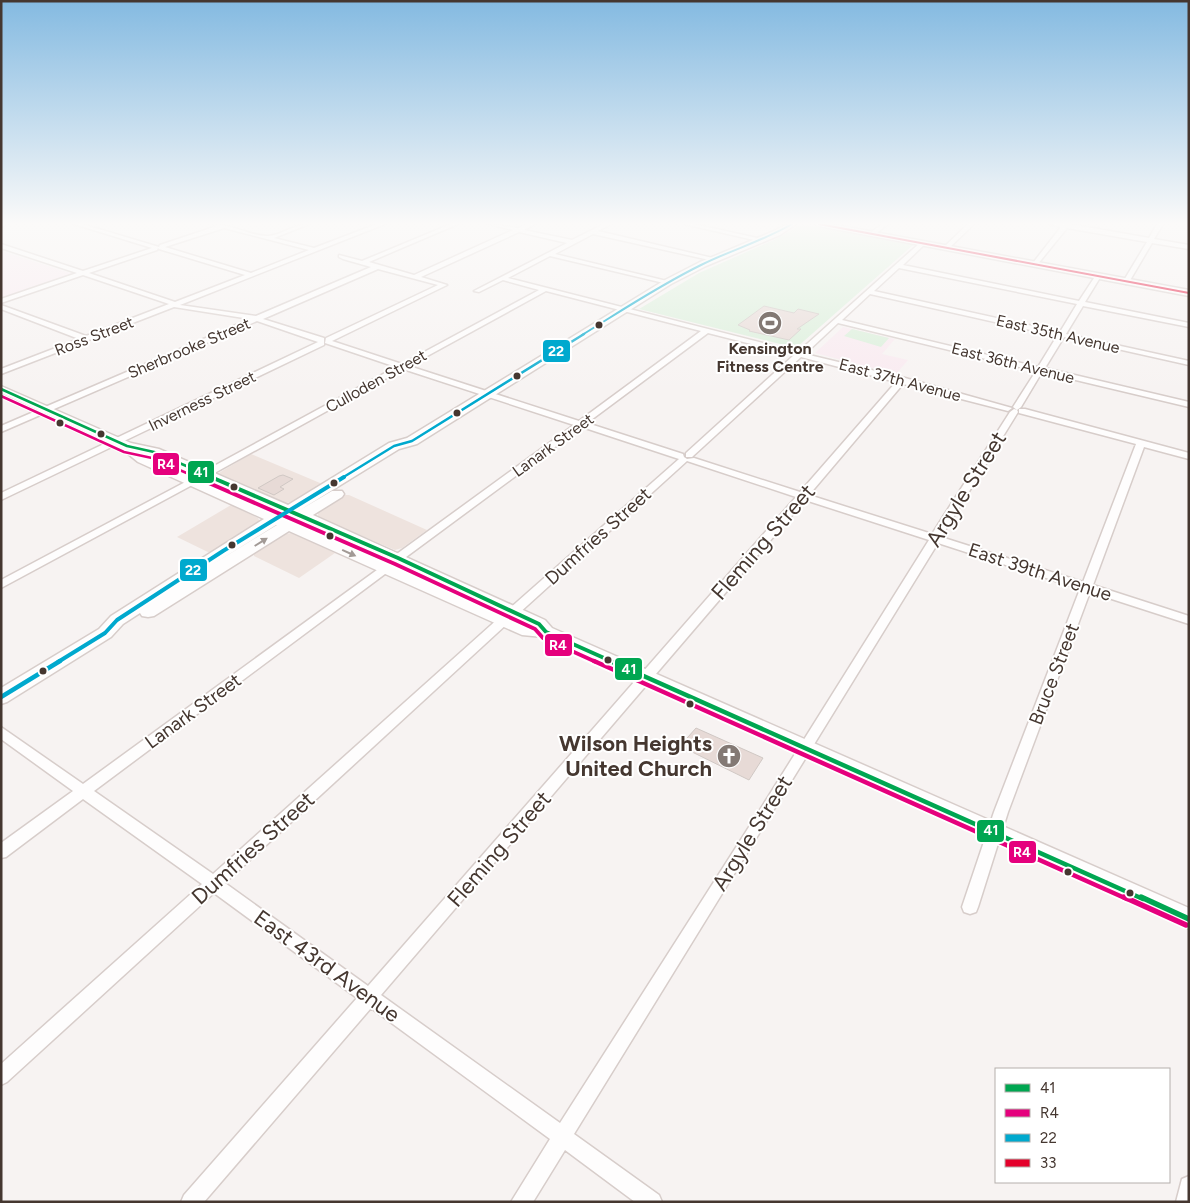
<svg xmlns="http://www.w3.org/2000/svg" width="1190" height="1203" viewBox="0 0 1190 1203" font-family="Figtree,sans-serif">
  <rect width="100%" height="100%" fill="#f7f3f2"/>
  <path fill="#eee3de" d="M251 454 320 483 321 486 297 501 286 503 217 474Z
    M344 495H349L427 530 402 548 395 550 318 517V512Z
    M231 505 258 518 260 522 212 554 177 537Z
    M291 533 295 534 335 553 299 578 254 556V552L281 535Z"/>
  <path fill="#f9eaf0" d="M1 251 73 274 1 298Z
    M843 327 895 339 882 354 908 360 896 374 815 353Z"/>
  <path fill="#daefda" d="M802 224 913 245 796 348 639 309 699 273 776 239Z
    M852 329 889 338 881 347 844 336Z"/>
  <path fill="#e7dad6" stroke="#d0c8c4" d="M764 306 794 313 798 309 819 314 797 329H801L789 340 749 331 750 330 738 325Z
    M283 475 293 479 280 487 284 489 274 495 258 488 279 476Z
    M696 728 763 758 749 780 680 746Z"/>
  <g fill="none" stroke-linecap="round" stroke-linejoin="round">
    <g stroke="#d7cdca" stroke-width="3">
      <path id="street" d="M1 224H7L1 227Z
        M74 224H82L159 247 160 245 217 226 212 224C231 224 251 236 267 236 280 236 294 224 309 224L274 238 314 248 377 224H385L180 305 256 316 371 267 343 259 339 257V255L362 261 451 224H458L369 262 414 275 513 230 489 224 518 228 528 224H535L524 230 572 240 604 224H611L598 231 717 259 714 261 593 234 555 254 671 282 668 284 550 256 508 278 798 352 921 242 926 243 903 265 1079 301 1096 275H1100L1101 276 1085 302 1189 323V327L1083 306 1066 334 1189 361V365L1064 337 1045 368 1189 402V407L1042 372 1021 407 1017 410 1013 407 1036 371 838 323 805 354 905 378 1012 408 1008 411 903 384 809 495 932 534 1010 412 1014 409 1017 410 1018 412 941 537 1083 582 1136 444 1019 413V409H1025L1189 453V459L1144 447 1093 585 1189 616V624L1090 592 1008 812 978 907 976 912 970 914 964 912 962 907 994 812 1080 589 938 543 574 1134 659 1195 662 1202H635L565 1150 533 1202H511L550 1139 371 1008 204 1202H181L184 1195 357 998 214 893 7 1082 1 1085V1064L202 884 83 799 6 857 1 858V843L73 791 1 739V727L83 784 381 567H389L390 569 389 571 94 791 213 874 500 617H508L510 620 508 623 225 883 368 986 796 497 687 461 517 615 513 616 507 612 509 609 679 459 582 427 402 560H394L393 558 394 556 574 425 403 369 209 476H203V472L396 367 325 343 326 338 438 285 378 269 263 319 324 338V345L1 500V493L318 342 257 321 1 432V426L250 319 174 307 1 374V369L79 339 1 309V305L86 336 169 304 83 275 1 303V299L77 273 1 248V244L83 271 152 248ZM224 228 309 250 251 273 165 247ZM519 232 567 243 474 291 479 292 503 280 539 290 402 364 332 341 447 285 421 277ZM158 248 159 249 245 275 175 302 89 273 157 250ZM899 268 1077 304 1060 332 874 291ZM546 291 701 331 579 421 409 366ZM870 294 1057 336 1038 367 842 320ZM708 333 794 355 686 453V457H692L801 357 896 382 800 492 694 458 687 459 684 457 683 454 587 423ZM805 500 929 540 763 805 560 1123 381 995Z
        M684 224H694L757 238 754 240Z
        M882 224H888L874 235H870V233Z
        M968 224H974L948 249H944V247Z
        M1050 224H1070L1149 238 1157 224H1163L1154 239 1189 245V249L1152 243 1129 282 1126 284 1123 282 1147 242 1067 228 1037 265H1033V263L1061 227Z
        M191 479 196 482 194 484 1 588V580Z
        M1189 1176V1202H1176L1182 1179Z"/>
    </g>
    <g stroke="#d7cdca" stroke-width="3">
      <path id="secondary" d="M787 224H796L780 235 706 266 671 284 417 444 399 449 300 510 332 491H342L344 494 342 497 313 515 545 620 552 628 1189 908V929L543 637 522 635 289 531 154 616 148 617 142 616 140 613 123 624 111 637 7 702 1 704V688L99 629 111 616 264 519 138 462 122 449 1 393V386L131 443 159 449 288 505 389 443 407 438 665 280 700 262 774 231ZM145 454 278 511 274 513ZM303 522 393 561 506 615 299 524ZM276 525H277L210 566Z
        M815 224H831L1189 290V296L819 226Z"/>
    </g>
    <use href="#street" fill="#fefdfd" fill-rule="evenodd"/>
    <use href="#secondary" fill="#fefdfd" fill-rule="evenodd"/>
    <g stroke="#fff" stroke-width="5">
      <path id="bus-1-far3" d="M1 389 127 446 154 452 214 478"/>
    </g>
    <g stroke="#fff" stroke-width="8">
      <path id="bus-1-far2" d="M211 477 398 558 539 624 546 632 613 662"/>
    </g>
    <g stroke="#fff" stroke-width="8">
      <path id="bus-1-far1" d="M610 661 1143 899"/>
    </g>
    <g stroke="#fff" stroke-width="9">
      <path id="bus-1" d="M1141 897 1189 919"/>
    </g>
    <g stroke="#fff" stroke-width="5">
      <path id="bus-2-far3" d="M1 396 124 452 152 458 198 478"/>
    </g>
    <g stroke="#fff" stroke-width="8">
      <path id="bus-2-far2" d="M195 477 395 564 535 629 543 638 596 662"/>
    </g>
    <g stroke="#fff" stroke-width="8">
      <path id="bus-2-far1" d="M594 661 1127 899"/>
    </g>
    <g stroke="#fff" stroke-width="9">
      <path id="bus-2" d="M1124 897 1186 925"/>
    </g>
    <g stroke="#fff" stroke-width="4">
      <path id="bus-3-far3" d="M582 335C621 311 660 285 701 265 731 250 763 241 792 224"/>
    </g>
    <g stroke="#fff" stroke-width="5">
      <path id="bus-3-far2" d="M342 478 394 446 412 441 584 334"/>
    </g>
    <g stroke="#fff" stroke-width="8">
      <path id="bus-3-far1" d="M58 662 105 633 117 620 223 551 344 477"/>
    </g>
    <g stroke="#fff" stroke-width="8">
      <path id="bus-3" d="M1 697 60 661"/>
    </g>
    <g stroke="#fff" stroke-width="4">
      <path id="bus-4" d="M819 224 1189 293"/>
    </g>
    <use href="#bus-1-far3" stroke="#00a651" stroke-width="2.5"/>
    <use href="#bus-1-far2" stroke="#00a651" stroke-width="4"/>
    <use href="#bus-1-far1" stroke="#00a651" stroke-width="4.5"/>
    <use href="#bus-1" stroke="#00a651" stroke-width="5.5"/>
    <use href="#bus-2-far3" stroke="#e5007d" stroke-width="2.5"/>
    <use href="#bus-2-far2" stroke="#e5007d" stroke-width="4"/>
    <use href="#bus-2-far1" stroke="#e5007d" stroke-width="4.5"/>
    <use href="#bus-2" stroke="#e5007d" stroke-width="5.5"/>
    <use href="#bus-3-far3" stroke="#00a9ce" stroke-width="2"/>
    <use href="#bus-3-far2" stroke="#00a9ce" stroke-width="2.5"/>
    <use href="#bus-3-far1" stroke="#00a9ce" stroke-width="4"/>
    <use href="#bus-3" stroke="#00a9ce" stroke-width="4.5"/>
    <use href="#bus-4" stroke="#e4002b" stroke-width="2"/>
  </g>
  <defs><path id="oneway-solid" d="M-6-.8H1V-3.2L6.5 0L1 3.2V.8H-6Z" transform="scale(1.25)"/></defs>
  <g fill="#a29a96">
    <use href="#oneway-solid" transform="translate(261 542) rotate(-32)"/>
    <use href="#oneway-solid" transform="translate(349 553) rotate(24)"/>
  </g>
  <linearGradient id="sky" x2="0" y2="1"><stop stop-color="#84bae1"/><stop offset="0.57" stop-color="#fbfaf9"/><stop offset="1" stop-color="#fbfaf9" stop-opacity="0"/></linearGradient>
  <rect width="1190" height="392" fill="url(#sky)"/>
  <defs>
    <g id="stadium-disc" transform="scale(1.25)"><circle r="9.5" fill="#837974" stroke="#fff"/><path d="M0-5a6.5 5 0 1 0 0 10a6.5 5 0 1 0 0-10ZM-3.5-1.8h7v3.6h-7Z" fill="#fff"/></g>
    <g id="church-disc" transform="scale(1.25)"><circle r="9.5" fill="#837974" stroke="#fff"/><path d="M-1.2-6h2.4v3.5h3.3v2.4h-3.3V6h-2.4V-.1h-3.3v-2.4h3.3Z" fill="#fff"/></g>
  </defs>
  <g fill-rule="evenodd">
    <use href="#stadium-disc" x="770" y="323"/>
    <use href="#church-disc" x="729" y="756"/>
  </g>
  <g fill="#453730" stroke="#fff" stroke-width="2">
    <circle cx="599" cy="325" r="4.5"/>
    <circle cx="517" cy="376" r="4.5"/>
    <circle cx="457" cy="413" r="4.5"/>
    <circle cx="60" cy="423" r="4.5"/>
    <circle cx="101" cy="434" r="4.5"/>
    <circle cx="334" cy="483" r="4.5"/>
    <circle cx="234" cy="487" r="4.5"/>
    <circle cx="330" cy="536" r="4.5"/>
    <circle cx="232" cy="545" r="4.5"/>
    <circle cx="608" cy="660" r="4.5"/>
    <circle cx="43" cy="671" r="4.5"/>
    <circle cx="690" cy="704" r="4.5"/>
    <circle cx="1068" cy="872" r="4.5"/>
    <circle cx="1130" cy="893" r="4.5"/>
  </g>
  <g text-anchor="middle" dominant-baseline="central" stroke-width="4" stroke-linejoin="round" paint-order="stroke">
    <g font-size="16" fill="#453730" stroke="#fff">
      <text transform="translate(1058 334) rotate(13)">East 35th Avenue</text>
      <text transform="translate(94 336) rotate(-21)">Ross Street</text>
      <text transform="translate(189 348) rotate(-23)">Sherbrooke Street</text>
      <text transform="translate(1013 363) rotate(14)">East 36th Avenue</text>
      <text transform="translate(900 380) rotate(15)">East 37th Avenue</text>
      <text transform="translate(376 381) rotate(-29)">Culloden Street</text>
      <text transform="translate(202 401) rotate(-26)">Inverness Street</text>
      <text transform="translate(553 445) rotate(-36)">Lanark Street</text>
    </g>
    <g font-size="16" font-weight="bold" fill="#453730" stroke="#fff">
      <text x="770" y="348">Kensington<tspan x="770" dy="18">Fitness Centre</tspan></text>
    </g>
    <g font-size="19" fill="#453730" stroke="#fff">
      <text transform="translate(598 536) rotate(-42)">Dumfries Street</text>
      <text transform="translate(1040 572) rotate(18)">East 39th Avenue</text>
      <text transform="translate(1054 674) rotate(-69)">Bruce Street</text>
      <text transform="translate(193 711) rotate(-36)">Lanark Street</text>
    </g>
    <g font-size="22" fill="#453730" stroke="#fff">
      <text transform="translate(966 489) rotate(-58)">Argyle Street</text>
      <text transform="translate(763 542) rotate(-49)">Fleming Street</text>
      <text transform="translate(752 833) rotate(-58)">Argyle Street</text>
      <text transform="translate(253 848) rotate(-42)">Dumfries Street</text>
      <text transform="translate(499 849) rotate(-49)">Fleming Street</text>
      <text transform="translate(327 966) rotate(36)">East 43rd Avenue</text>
    </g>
    <g font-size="22" font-weight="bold" fill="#453730" stroke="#fff" text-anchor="end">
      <text x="712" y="743">Wilson Heights<tspan x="712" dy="25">United Church</tspan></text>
    </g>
  </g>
  <g stroke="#fff" stroke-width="2">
    <rect x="542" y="339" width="29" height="24" rx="5" fill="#00a9ce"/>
    <rect x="152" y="452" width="28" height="24" rx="5" fill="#e5007d"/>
    <rect x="187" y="460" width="28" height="24" rx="5" fill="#00a651"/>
    <rect x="179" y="558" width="29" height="24" rx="5" fill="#00a9ce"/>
    <rect x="544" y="633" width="29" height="24" rx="5" fill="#e5007d"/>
    <rect x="614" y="657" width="29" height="24" rx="5" fill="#00a651"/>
    <rect x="976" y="819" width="29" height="24" rx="5" fill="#00a651"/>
    <rect x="1008" y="840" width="29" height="24" rx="5" fill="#e5007d"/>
  </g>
  <g font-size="14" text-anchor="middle" font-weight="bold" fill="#fff">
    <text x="556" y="356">22</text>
    <text x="166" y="469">R4</text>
    <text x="201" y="477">41</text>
    <text x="193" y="575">22</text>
    <text x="558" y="650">R4</text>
    <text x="629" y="674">41</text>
    <text x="991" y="835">41</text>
    <text x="1022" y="857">R4</text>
  </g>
  <rect width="1190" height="1203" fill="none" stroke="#453730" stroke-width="5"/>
  <rect x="995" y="1068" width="175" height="115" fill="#ffffff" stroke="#b5afac"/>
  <rect x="1005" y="1084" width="25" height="8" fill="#00a651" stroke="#b5afac"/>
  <text x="1040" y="1093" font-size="15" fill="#453730">41</text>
  <rect x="1005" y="1109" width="25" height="8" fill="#e5007d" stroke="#b5afac"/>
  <text x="1040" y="1118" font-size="15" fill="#453730">R4</text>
  <rect x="1005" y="1134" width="25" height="8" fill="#00a9ce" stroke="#b5afac"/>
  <text x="1040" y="1143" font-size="15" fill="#453730">22</text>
  <rect x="1005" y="1159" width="25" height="8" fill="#e4002b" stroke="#b5afac"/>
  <text x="1040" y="1168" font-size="15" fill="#453730">33</text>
</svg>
